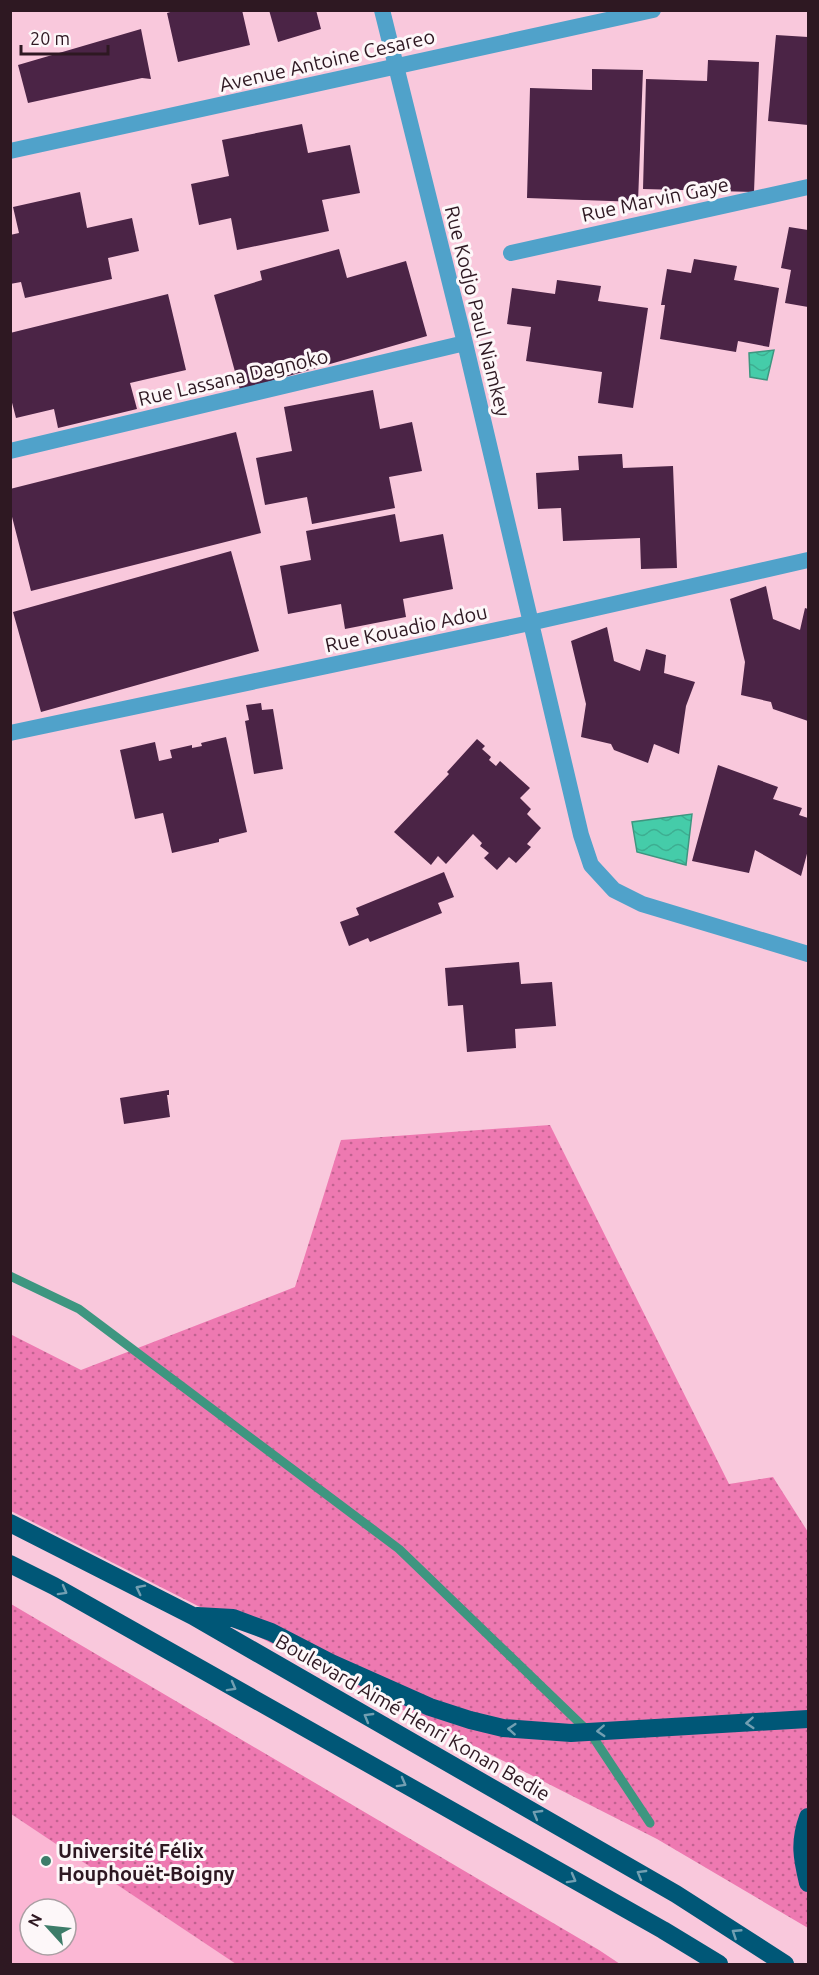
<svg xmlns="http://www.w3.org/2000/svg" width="819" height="1975" viewBox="0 0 819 1975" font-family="Ubuntu,sans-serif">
  <defs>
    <pattern id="grass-dots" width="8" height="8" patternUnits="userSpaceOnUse" patternTransform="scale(1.5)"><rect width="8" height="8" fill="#ee79b1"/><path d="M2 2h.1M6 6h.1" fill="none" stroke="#c16290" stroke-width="1.8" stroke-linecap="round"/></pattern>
    <pattern id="water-waves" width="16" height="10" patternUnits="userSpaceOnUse" patternTransform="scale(1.5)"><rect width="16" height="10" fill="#45cca9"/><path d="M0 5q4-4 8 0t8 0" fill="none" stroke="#3dae91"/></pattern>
  </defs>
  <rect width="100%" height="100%" fill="#f9c8dc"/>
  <path fill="#fbb7d4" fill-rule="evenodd" d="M11 1814 236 1964H11ZM30 1909H66V1945H30Z"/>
  <path fill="url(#grass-dots)" d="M550 1125 729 1484 773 1477 808 1532V1928L657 1839 11 1511 10 1334 81 1370 295 1287 341 1140Z
    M11 1604 599 1950 620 1964H236L11 1814Z"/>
  <path fill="url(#water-waves)" stroke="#3e9680" stroke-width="1.5" d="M774 350 767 380 750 377 749 353Z
    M692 814 686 865 637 852 632 822Z"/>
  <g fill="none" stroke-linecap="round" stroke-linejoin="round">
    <path stroke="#3e9680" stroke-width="9" d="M10 1276 79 1309 399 1549 591 1734 650 1823"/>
  </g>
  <path fill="#4b2446" d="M177 10H242L250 45 178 62 167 13Z
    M269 10H316L321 29 278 42Z
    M141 29 151 79 142 78 28 103 18 65Z
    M776 35 808 37V125L768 121Z
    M708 60 759 62 754 192 643 189 646 79 707 81Z
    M592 69 643 70 638 202 527 198 530 88 592 90Z
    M302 124 308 153 350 145 360 193 322 200 329 231 237 250 231 218 199 225 191 184 229 176 222 140Z
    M80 192 87 228 132 218 139 251 108 258 112 279 25 298 21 282 10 284V235L19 233 13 207Z
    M789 227 808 230V307L785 303 791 270 781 268Z
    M339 249 347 278 406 261 427 336 240 390 214 295 262 280 260 271Z
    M694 259 737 266 734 280 779 288 769 347 738 341 736 352 660 339 665 305H661L667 269 691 273Z
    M557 280 601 286 598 301 648 308 633 408 598 403 602 372 526 361 531 327 507 324 512 288 555 294Z
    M168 294 186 370 130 383 137 409 58 428 54 409 16 418 10 395V333Z
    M373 390 380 429 412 422 422 471 389 477 395 508 312 524 307 497 265 505 256 458 292 451 284 407Z
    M236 432 261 533 31 591 10 509V489Z
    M622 454 623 468 673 466 677 568 641 569 640 538 563 541 561 508 538 509 536 473 579 470 578 456Z
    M395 514 400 542 443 534 453 589 403 599 406 617 345 629 341 604 288 614 280 566 311 560 306 531Z
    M231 551 259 651 41 712 13 612Z
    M766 586 773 619 800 630 805 608 808 609V721L773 709 771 702 741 695 745 662 730 599Z
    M607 627 614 661 640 671 646 649 666 655 664 673 695 682 686 706 679 754 654 744 648 763 614 750 611 744 581 737 586 704 571 641Z
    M261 703 262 710 273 709 283 769 254 774 245 721 249 720 246 705Z
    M226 737 247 832 219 839V842L172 853 163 813 135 819 120 750 155 742 159 761 172 758 170 750 192 745V748L202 746 201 743Z
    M477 739 485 746 482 749 491 757 489 760 496 766 500 761 530 788 520 798 531 809 527 814 541 828 527 844 531 847 516 863 509 857 497 870 484 858 489 853 480 846 482 843 473 834 446 864 438 856 431 865 394 832 449 774 447 772Z
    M718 765 778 787 773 799 802 808 799 815 808 818V850L801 876 755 850 749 873 692 861Z
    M444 872 454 897 438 903 442 913 370 942 368 938 349 946 340 922 359 915 356 908Z
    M519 962 521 984 552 982 556 1026 515 1029 516 1048 467 1052 463 1005 448 1006 445 968Z
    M169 1090V1095H167L170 1117 124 1124 120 1098Z"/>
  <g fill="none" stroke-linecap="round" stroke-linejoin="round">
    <path stroke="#50a2ca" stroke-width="16" d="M382 10 465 343 581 835 591 865 614 890 642 904 808 954
      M511 253 808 187
      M10 451 465 343
      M10 733 530 623 808 560"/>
    <path stroke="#50a2ca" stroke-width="16" d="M10 151 653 10"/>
    <path stroke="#005777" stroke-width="18" d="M10 1523 193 1616 676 1894 785 1964
      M10 1564 54 1586 663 1930 719 1964
      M197 1616 233 1618 271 1632 331 1663 430 1707 470 1720 503 1728 571 1733 808 1719
      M808 1817C799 1842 802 1858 808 1883"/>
  </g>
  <defs><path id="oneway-chevron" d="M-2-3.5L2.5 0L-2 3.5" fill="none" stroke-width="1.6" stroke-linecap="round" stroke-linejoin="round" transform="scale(1.5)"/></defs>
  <g stroke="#729fb2">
    <use href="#oneway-chevron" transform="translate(140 1589) rotate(-153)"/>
    <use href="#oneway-chevron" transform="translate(63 1591) rotate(29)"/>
    <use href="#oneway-chevron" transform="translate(232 1687) rotate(29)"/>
    <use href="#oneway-chevron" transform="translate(368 1717) rotate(-150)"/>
    <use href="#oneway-chevron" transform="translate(750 1723) rotate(176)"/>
    <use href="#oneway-chevron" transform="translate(512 1729) rotate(-176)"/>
    <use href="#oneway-chevron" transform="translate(601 1731) rotate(177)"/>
    <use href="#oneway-chevron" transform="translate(402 1783) rotate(29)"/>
    <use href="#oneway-chevron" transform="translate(537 1814) rotate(-150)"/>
    <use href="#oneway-chevron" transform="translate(641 1874) rotate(-150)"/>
    <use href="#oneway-chevron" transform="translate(572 1879) rotate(29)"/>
    <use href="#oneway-chevron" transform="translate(736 1933) rotate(-147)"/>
  </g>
  <circle fill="#3d7c69" stroke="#fdf7f9" stroke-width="2" cx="46" cy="1861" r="6"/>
  <g text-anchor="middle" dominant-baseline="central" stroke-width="6" stroke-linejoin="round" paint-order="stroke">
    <g font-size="20" fill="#2e1822" stroke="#fdf7f9">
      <text transform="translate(327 60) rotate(-13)">Avenue Antoine Cesareo</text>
      <text transform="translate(655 199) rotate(-12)">Rue Marvin Gaye</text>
      <text transform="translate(478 311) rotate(76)">Rue Kodjo Paul Niamkey</text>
      <text transform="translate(233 377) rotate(-13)">Rue Lassana Dagnoko</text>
      <text transform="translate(406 628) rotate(-12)">Rue Kouadio Adou</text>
      <text transform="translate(413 1717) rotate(30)">Boulevard Aimé Henri Konan Bedie</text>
    </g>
    <g font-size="20" font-weight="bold" fill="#2e1822" stroke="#fdf7f9" text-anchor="start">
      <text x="58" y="1850">Université Félix<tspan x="58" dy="23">Houphouët-Boigny</tspan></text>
    </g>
  </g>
  <rect width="819" height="1975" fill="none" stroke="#2e1822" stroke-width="24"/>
  <g transform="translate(48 1927) rotate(297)"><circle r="28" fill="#fdf7f9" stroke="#aa9ea3" stroke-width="1.5"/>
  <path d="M0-4.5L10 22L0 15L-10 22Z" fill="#3d7c69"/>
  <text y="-9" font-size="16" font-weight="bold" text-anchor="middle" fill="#2e1822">N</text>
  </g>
  <path d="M21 45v9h87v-9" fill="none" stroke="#2e1822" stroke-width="3"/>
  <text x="30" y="45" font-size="18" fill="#2e1822" stroke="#fdf7f9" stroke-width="4.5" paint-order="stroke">20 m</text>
</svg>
